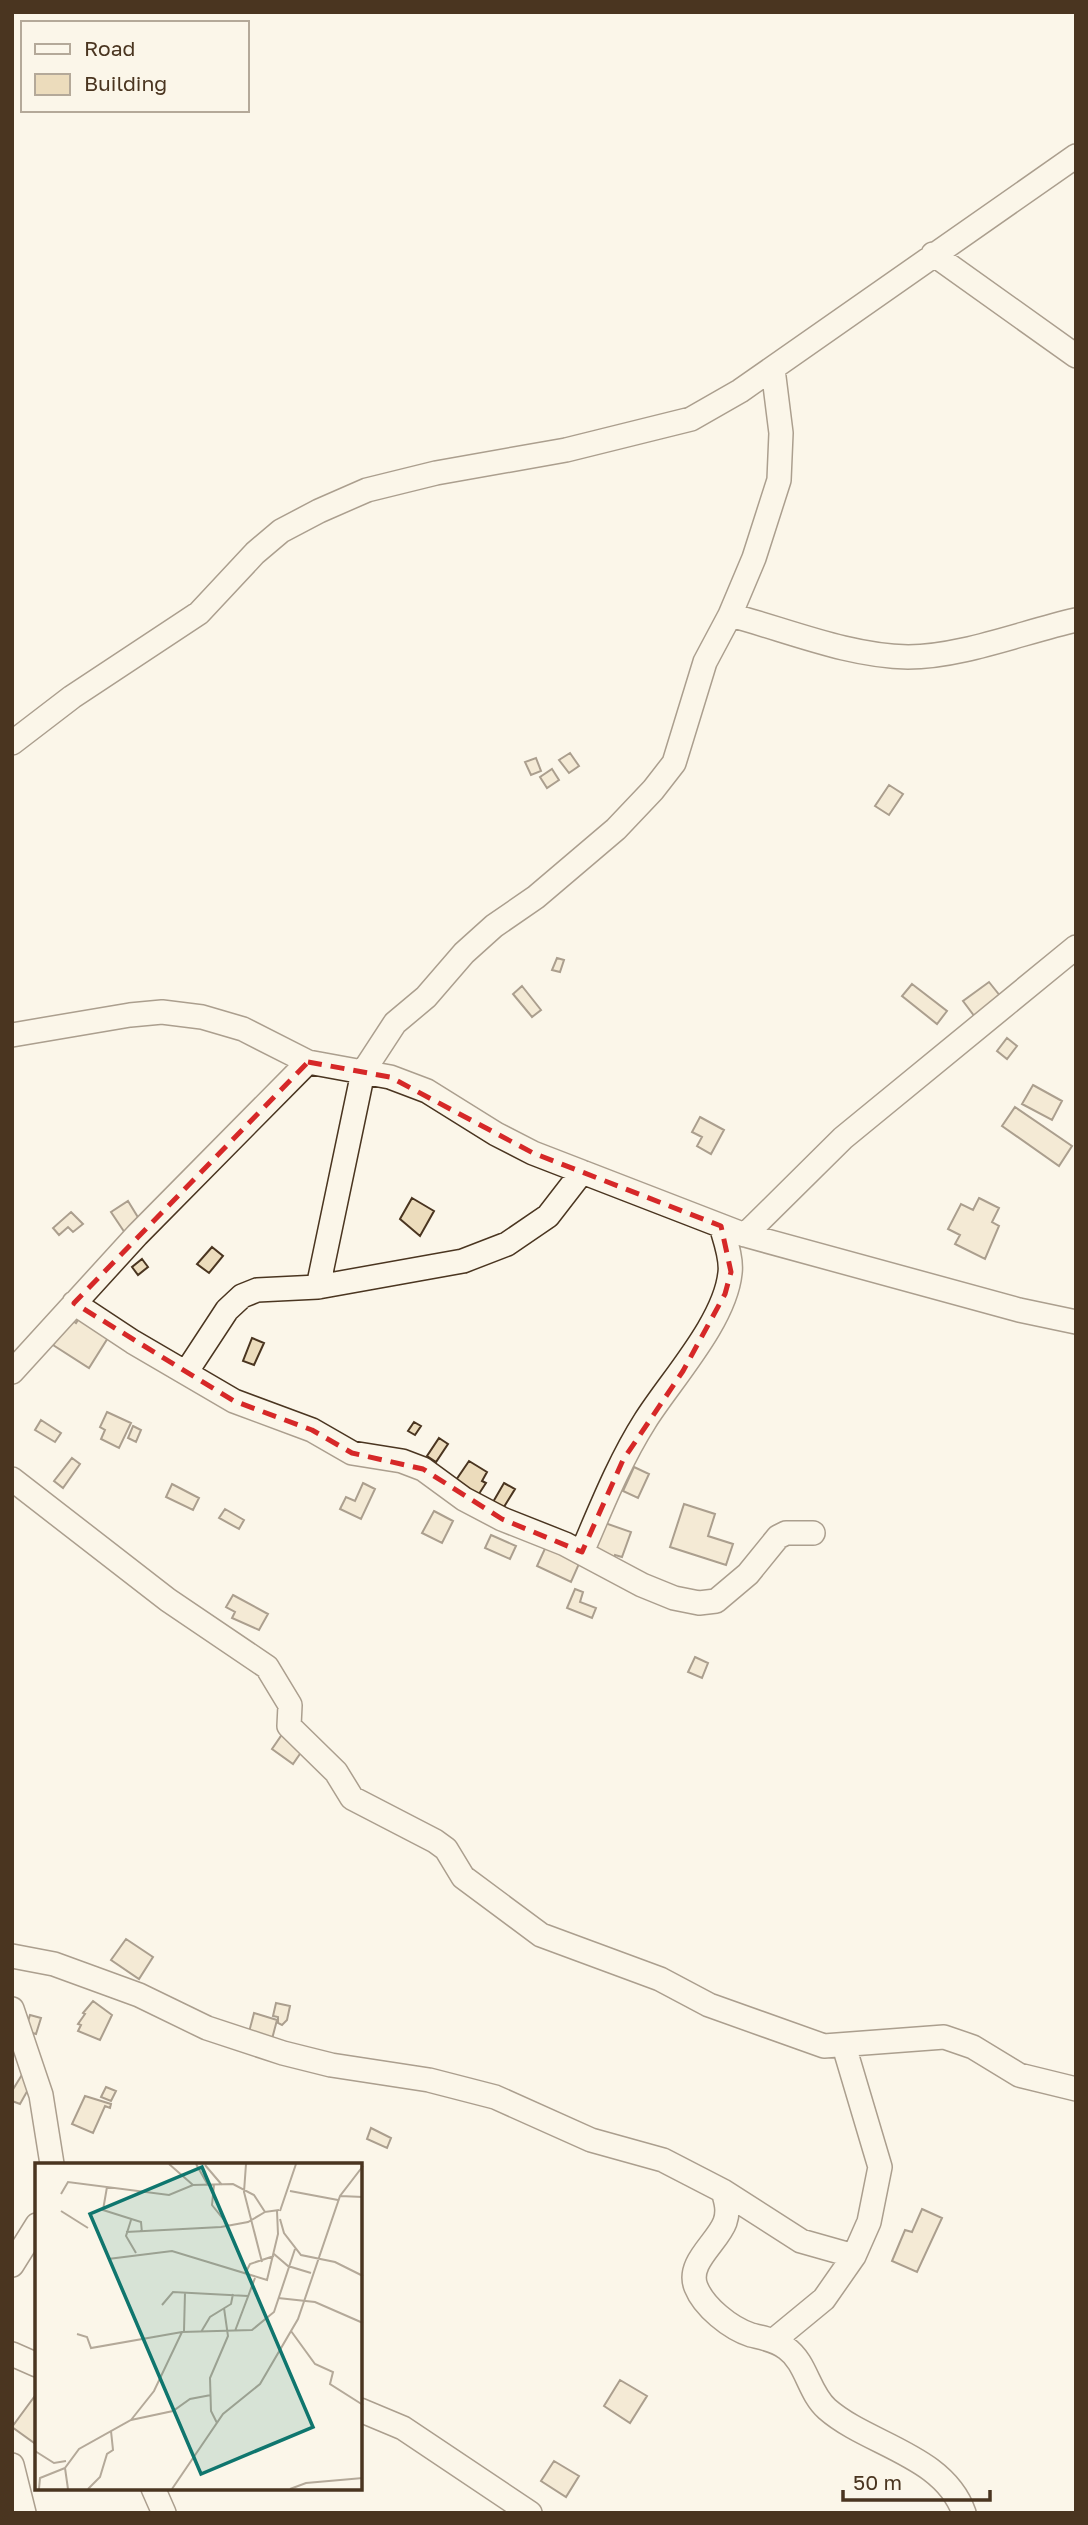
<svg xmlns="http://www.w3.org/2000/svg" width="1088" height="2525" viewBox="0 0 1088 2525" font-family="'Golos Text',sans-serif">
  <rect width="100%" height="100%" fill="#fbf6e9"/>
  <path fill="#ecdcbc" stroke="#4a3520" stroke-width="2" d="M570 753 579 766 569 773 559 760Z
    M536 758 541 771 531 775 525 762Z
    M552 769 559 780 547 788 540 777Z
    M889 785 903 794 889 815 875 806Z
    M557 958 564 960 560 972 552 970Z
    M989 982 1001 997 975 1017 963 1001Z
    M912 984 947 1011 937 1024 902 996Z
    M522 986 541 1010 532 1017 513 994Z
    M1007 1038 1017 1046 1007 1059 997 1051Z
    M1033 1085 1062 1101 1052 1120 1022 1104Z
    M1015 1107 1072 1146 1059 1166 1002 1126Z
    M700 1117 724 1130 711 1154 697 1146 702 1137 692 1132Z
    M412 1198 434 1211 420 1236 400 1219Z
    M979 1198 999 1208 992 1222 999 1226 985 1259 955 1244 960 1235 948 1229 961 1204 973 1210Z
    M128 1201 139 1219 133 1223 136 1227 125 1233 111 1212Z
    M71 1212 83 1224 73 1232 68 1227 59 1235 53 1228Z
    M212 1247 223 1256 209 1273 197 1264Z
    M142 1259 148 1267 138 1275 132 1267Z
    M82 1314 111 1333 89 1368 53 1345 70 1319 76 1323Z
    M252 1338 264 1343 254 1365 243 1361Z
    M107 1412 131 1423 119 1448 101 1439 105 1430 100 1427Z
    M41 1420 61 1433 55 1442 35 1430Z
    M414 1422 421 1426 415 1435 408 1431Z
    M133 1426 141 1430 136 1442 128 1438Z
    M439 1438 448 1444 436 1462 427 1456Z
    M72 1458 80 1464 63 1488 54 1481Z
    M469 1461 487 1472 482 1481 486 1483 475 1500 452 1486Z
    M634 1467 649 1474 638 1498 623 1491Z
    M363 1483 375 1489 361 1519 340 1509 346 1497 355 1501Z
    M504 1483 515 1489 499 1515 489 1509Z
    M172 1484 199 1498 193 1510 166 1497Z
    M684 1504 715 1514 708 1536 733 1544 726 1565 670 1547Z
    M225 1509 244 1520 239 1529 219 1518Z
    M434 1511 453 1521 442 1543 422 1533Z
    M602 1522 631 1532 622 1557 615 1555 613 1563 591 1555Z
    M491 1535 516 1546 510 1559 485 1548Z
    M548 1542 582 1557 571 1582 537 1566Z
    M575 1589 583 1592 580 1602 596 1608 592 1618 567 1608Z
    M233 1595 268 1614 259 1630 232 1618 235 1612 226 1607Z
    M695 1657 708 1663 702 1678 688 1672Z
    M283 1733 304 1748 293 1764 272 1749Z
    M126 1939 153 1957 139 1979 111 1960Z
    M93 2001 112 2015 100 2040 78 2031 81 2025 78 2024 85 2014 83 2013Z
    M276 2003 290 2006 287 2020 282 2025 278 2023V2017L273 2016Z
    M254 2013 277 2020 272 2039 249 2032Z
    M30 2015 41 2018 36 2034 25 2031Z
    M23 2073 34 2079 20 2104 12 2101V2091Z
    M106 2087 116 2091 111 2101 101 2097Z
    M85 2096 111 2104 110 2108 105 2106 93 2133 72 2124Z
    M371 2128 391 2138 387 2148 367 2139Z
    M922 2209 942 2218 917 2272 892 2261 905 2230 912 2232Z
    M620 2380 647 2396 630 2423 604 2406Z
    M37 2393V2445L12 2427Z
    M554 2461 579 2476 566 2497 541 2481Z"/>
  <g fill="none" stroke-linecap="round" stroke-linejoin="round">
    <g stroke="#4a3520" stroke-width="26">
      <path id="minor" d="M933 254 1076 356
        M730 615C787 630 848 656 908 657 961 657 1023 632 1076 620
        M12 743 72 697 199 613 255 553 281 531 319 511 367 490 436 473 566 450 691 419 740 391 1076 156
        M12 1035 130 1015 162 1012 202 1017 243 1029 308 1062 390 1077 427 1091 496 1134 533 1153 745 1235 1019 1310 1076 1322
        M745 1235 843 1138 1076 947
        M318 1287 363 1072 395 1023 426 997 464 953 494 926 536 897 616 829 653 790 674 763 705 662 730 615 754 558 779 480 781 433 773 369
        M74 1303 133 1342 234 1401 312 1430 352 1453 402 1461 423 1469 464 1499 502 1519 565 1544 642 1585 674 1598 699 1603 716 1601 748 1574 778 1537 786 1533H813
        M187 1371 227 1310 242 1296 257 1290 318 1287 463 1261 507 1244 548 1216 582 1172
        M12 1372 137 1235 308 1062
        M12 1479 168 1600 267 1667 290 1705 289 1726 336 1772 352 1798 435 1841 446 1849 463 1877 541 1935 660 1979 709 2005 824 2046 944 2037 973 2047 1019 2075 1076 2089
        M582 1552C601 1508 619 1462 645 1421 670 1381 725 1322 730 1273 732 1258 725 1240 721 1226
        M12 1956 54 1964 139 1995 207 2028 283 2053 331 2065 429 2080 495 2097 591 2140 663 2160 723 2191 801 2241 854 2256
        M12 2009 41 2095 52 2164
        M723 2191C726 2201 729 2211 725 2222 718 2242 686 2263 696 2287 704 2307 730 2328 751 2335 763 2338 776 2340 786 2348 807 2363 808 2392 827 2409 868 2445 944 2455 964 2513
        M12 2265 37 2225
        M773 2341 824 2299 854 2256 869 2222 880 2167 844 2046
        M12 2354 37 2365
        M360 2410 403 2428 530 2513
        M12 2465 24 2513
        M153 2488 164 2513"/>
    </g>
    <use href="#minor" stroke="#fbf6e9" stroke-width="23"/>
  </g>
  <path d="M0 0H1088V2525H0ZM308 1062 390 1077 533 1153 721 1226 731 1272 725 1294 683 1371 623 1460 582 1552 502 1519 423 1469 352 1453 312 1430 234 1401 74 1303Z" fill="#fbf6e9" fill-opacity=".55" fill-rule="evenodd"/>
  <path fill="none" stroke="#d62828" stroke-width="5" stroke-dasharray="14 9" stroke-linejoin="round" d="M308 1062 390 1077 533 1153 721 1226 731 1272 725 1294 683 1371 623 1460 582 1552 502 1519 423 1469 352 1453 312 1430 234 1401 74 1303Z"/>
  <g transform="translate(35 2163)">
    <rect width="327" height="327" fill="#fbf6e9"/>
    <path fill="none" stroke="#b4a999" stroke-width="2" d="M134 1 158 22M161 1 173 22M211 1 209 29 227 99M170 2 187 22M179 22 177 42 193 62M72 24 68 47 106 59 107 70M255 28 303 37M26 31 33 19 134 32 158 22 198 21 219 32 230 49 244 47M305 33 328 34M26 48 53 65M245 48 261 1M245 56 249 70 266 92 300 99 328 113M96 57 91 73 101 90M91 69 186 64 213 59 230 49M239 91 253 103 276 110M73 96 137 88 232 117 243 71 242 48M210 111 215 101 239 93M243 135 280 139 328 160M127 142 138 129 213 133M149 168 150 129M200 168 220 115M256 168 280 201 298 209 295 221 328 242M166 169 175 154 196 141 198 131M42 171 52 174 56 185 147 169 217 167 239 149 260 86M96 257 119 228 147 169M182 260 176 248 175 215 193 173 189 145M0 288 19 300 31 298M4 326 5 315 30 305M33 326 30 305 44 286 96 257 138 248 155 236 176 232M53 326 65 314 72 291 78 287 76 268M137 326 188 251 225 221 263 156 305 33 328 3M255 326 271 320 328 315"/>
    <path fill="#0f766e" fill-opacity="0.15" stroke="#0f766e" stroke-width="3.5" d="M167 4 278 264 166 311 55 51Z"/>
    <rect width="327" height="327" fill="none" stroke="#4a3520" stroke-width="3.5"/>
  </g>
  <rect width="1088" height="2525" fill="none" stroke="#4a3520" stroke-width="28"/>
  <rect x="21" y="21" width="228" height="91" fill="#fbf6e9" stroke="#b4a999" stroke-width="2"/>
  <rect x="35" y="44" width="35" height="10" fill="#fbf6e9" stroke="#b4a999" stroke-width="2"/>
  <text x="84" y="56" font-size="21" fill="#4a3520">Road</text>
  <rect x="35" y="74" width="35" height="21" fill="#ecdcbc" stroke="#b4a999" stroke-width="2"/>
  <text x="84" y="91" font-size="21" fill="#4a3520">Building</text>
  <path d="M843 2490v10h147v-10" fill="none" stroke="#4a3520" stroke-width="3.5"/>
  <text x="853" y="2490" font-size="21" fill="#4a3520" stroke="#fbf6e9" stroke-width="5" paint-order="stroke">50 m</text>
</svg>
